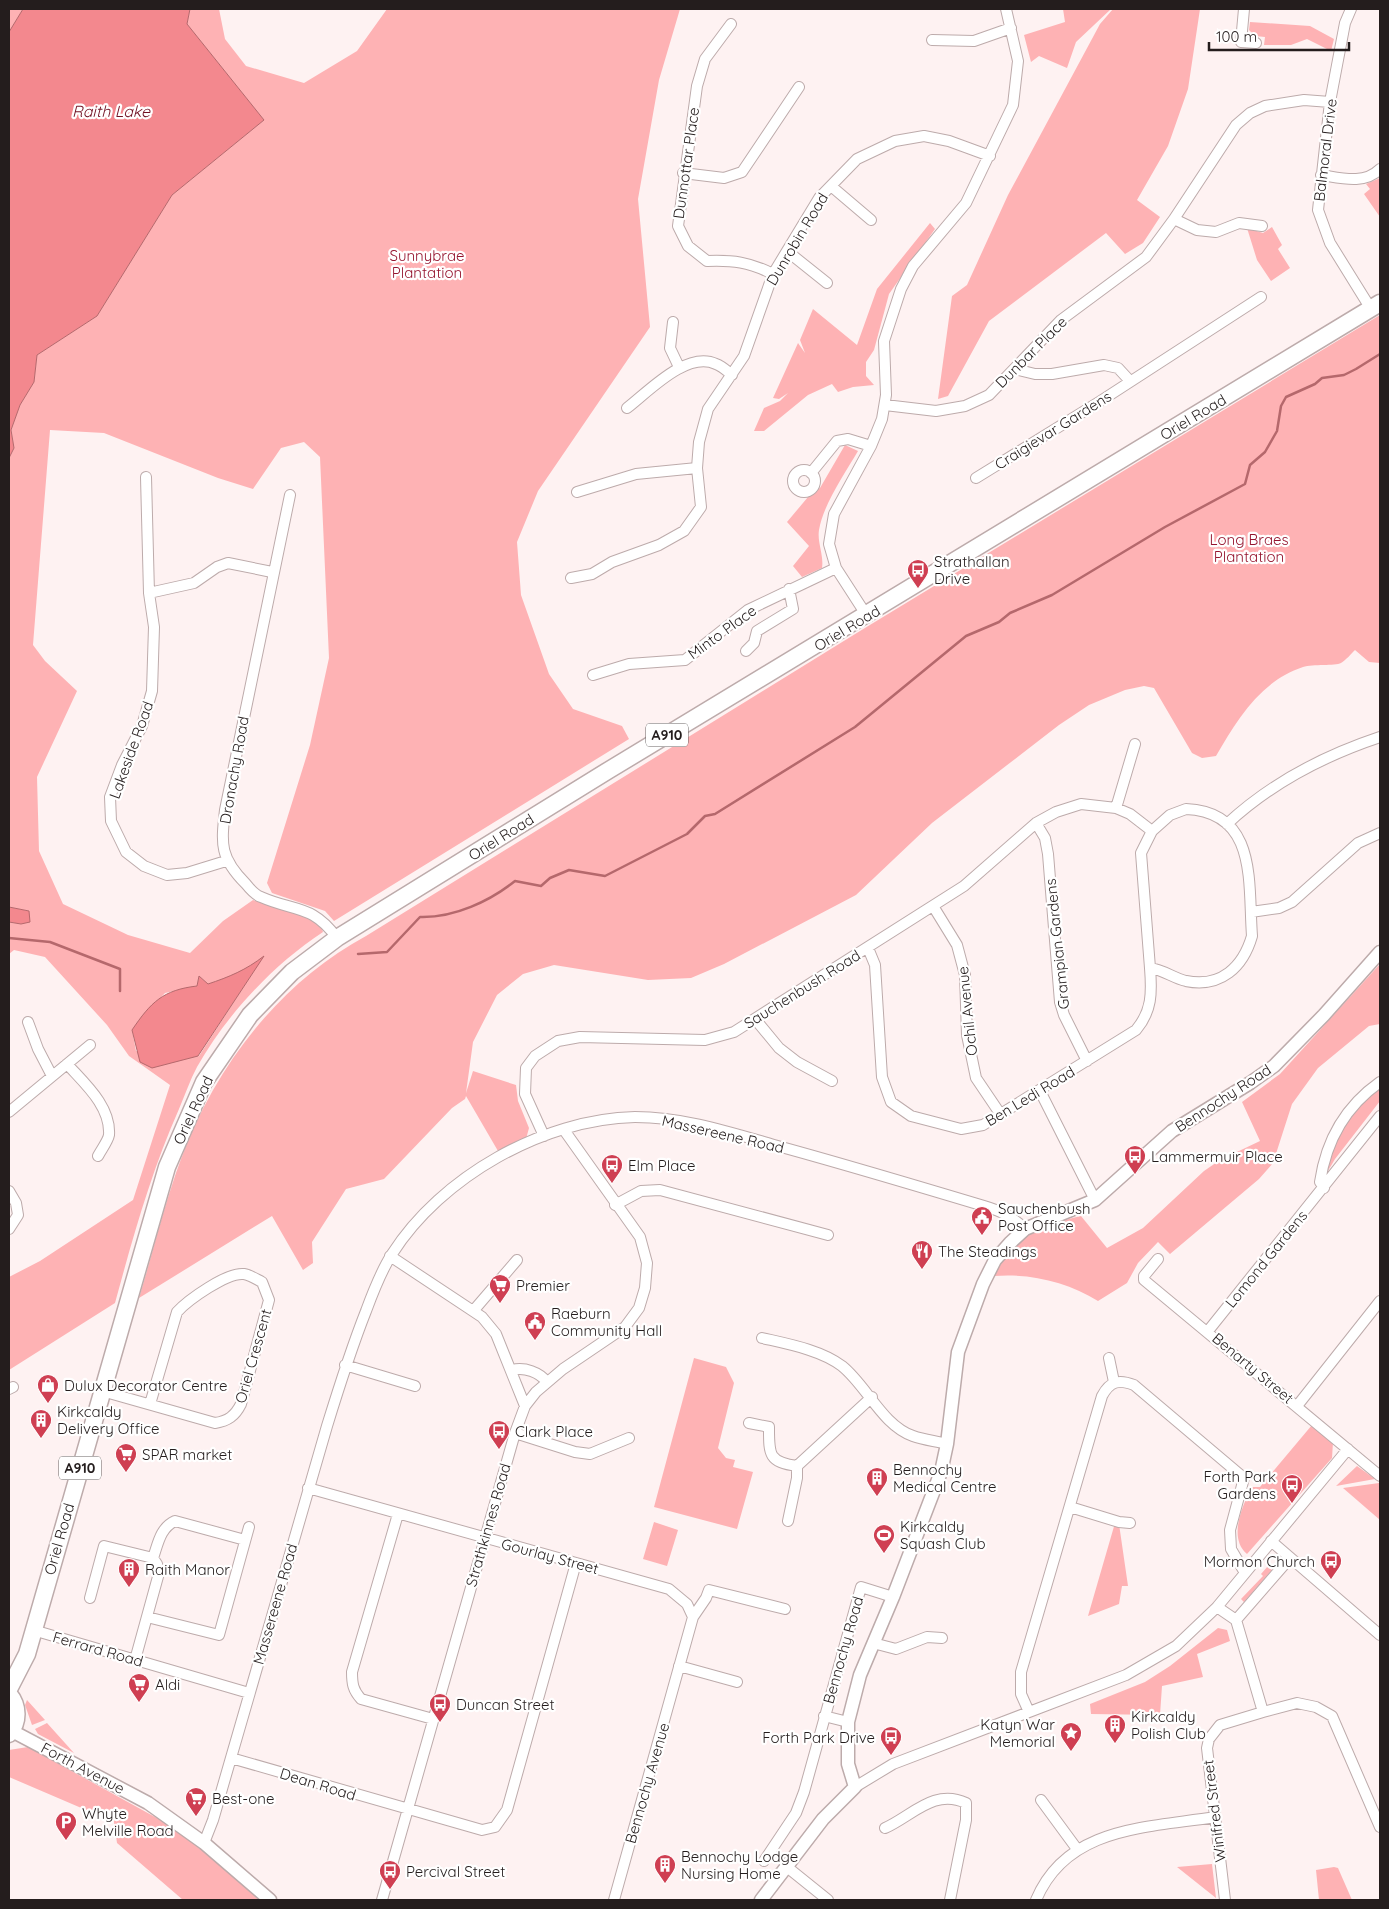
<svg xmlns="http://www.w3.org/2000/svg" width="1389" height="1909" viewBox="0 0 1389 1909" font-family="Quicksand,sans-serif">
  <rect width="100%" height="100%" fill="#fef2f2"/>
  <path fill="#feb2b4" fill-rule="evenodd" d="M9 9H23L9 32Z
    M190 9H219L225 39 246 66 304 83 357 51 387 9H680L659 80 638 199 650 327 538 491 517 542 521 595 549 674 573 709 622 726 629 739 334 921 325 911 272 893 267 883 310 745 329 658 320 457 304 442 281 448 253 489 218 478 104 433 50 430 33 645 45 661 77 691 37 777 39 851 63 904 128 935 190 953 223 921 253 900 320 921 323 932C273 965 227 1014 197 1067 190 1080 185 1095 179 1109 151 1172 133 1237 115 1303L9 1370V1277L40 1261 133 1200 170 1085 129 1056 107 1025 45 957 14 950 9 954V922L21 924 29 911 9 907V458L14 448 11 430 20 405 34 382 37 355 97 316 172 195 264 120 187 24ZM262 958 199 1056 180 1059 136 1051 132 1030 165 993 197 986 199 976 208 984C228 978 245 971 262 958Z
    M1063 9H1111L1076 42 1067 68 1039 56 1031 62 1024 35 1065 22Z
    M1113 9H1200L1188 89 1168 146 1137 200 1160 217 1143 243 1125 254 1106 233 989 321 948 396 938 399 952 296 967 285 1008 195 1100 24Z
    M1250 22 1310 26 1334 39 1331 51 1307 39 1291 45H1264L1265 37 1255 36 1249 30Z
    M1380 178V217L1364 194 1370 189 1366 184Z
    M930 223 935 229 889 294 874 350 866 362V376L874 385 853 387 838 392 832 384 808 395 764 431H754L764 408 780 401 788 393 779 399 773 398 798 343 805 353 800 340 813 309 857 345 877 289Z
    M1272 227 1282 245 1278 249 1290 268 1271 281 1257 260 1247 228 1263 233Z
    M1380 315V663L1369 662 1355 650C1351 654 1346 660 1341 663 1335 666 1313 664 1303 667 1260 681 1237 720 1216 756L1202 758 1192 753 1154 688 1144 686 1125 690 1089 705 1059 725 932 823 856 895 724 964 691 978 648 980 554 965 523 974 497 995 473 1042 466 1093 473 1071 516 1085 518 1101 529 1128 526 1139 498 1151 466 1096 465 1099 452 1108 384 1179 346 1189 312 1242 313 1263 303 1270 272 1216 139 1298C153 1252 164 1205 181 1159 215 1067 279 983 366 936L860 631Z
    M845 445 858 451C845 473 823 505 819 530 817 542 824 555 822 568L802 577 793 566 809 546 787 522 808 497 820 488Z
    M1380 964V1024L1369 1026 1318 1068 1292 1104 1273 1163 1259 1179 1170 1254 1158 1242 1138 1263 1127 1283 1098 1301C1068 1282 1030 1273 994 1276 1006 1238 1046 1224 1081 1216L1107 1248 1143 1228 1204 1171 1220 1160 1260 1141 1242 1102 1280 1074Z
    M1380 1089V1101L1335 1159 1325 1176C1327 1143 1352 1106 1380 1089Z
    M694 1358 726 1367 734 1383 718 1448 726 1458 735 1460 733 1467 753 1472 737 1529 654 1507Z
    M1312 1425 1333 1442 1332 1458 1247 1554C1228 1538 1242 1506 1252 1487H1260Z
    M1357 1466 1375 1479 1336 1486Z
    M1380 1483V1520L1343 1488 1379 1483Z
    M654 1522 678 1530 667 1566 643 1559Z
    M1115 1523 1119 1524 1128 1586H1122L1119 1604 1088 1616Z
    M1268 1566 1272 1570 1244 1602 1241 1599 1263 1576 1261 1574Z
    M1218 1628 1227 1630 1230 1641 1197 1654 1203 1677 1162 1686 1160 1715 1091 1714 1090 1704 1145 1682 1170 1666Z
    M27 1700 45 1720 32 1725 25 1705Z
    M47 1723 74 1753 38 1734 35 1729Z
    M28 1747 175 1828 261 1900H183L117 1843 114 1822 9 1777V1750Z
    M1212 1864 1216 1898 1177 1867Z
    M1334 1867 1338 1868 1352 1900H1319L1316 1870Z"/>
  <path fill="#f3888e" stroke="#b5686c" d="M23 9H190L187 24 264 120 172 195 97 316 37 355 34 382 20 405 11 430 14 448 9 458V32Z
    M9 907 29 911 30 922 21 924 9 922Z
    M264 956 198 1056 152 1068 140 1062 132 1030C151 1002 163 990 197 986L199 976 208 984C229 977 246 970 264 956Z"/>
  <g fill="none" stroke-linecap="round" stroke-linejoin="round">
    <path stroke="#b5686c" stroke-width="2.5" d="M9 938 50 942 120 969V991
      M358 954 387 952 420 917C454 918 490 901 515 881L541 886 550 878 569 870 605 876 687 834 705 816 715 814 855 727 966 636 999 622 1010 613 1052 595 1165 527 1245 484 1250 465 1265 452 1277 431 1281 406 1286 397 1315 384 1322 378 1344 375 1356 369 1380 354"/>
    <g stroke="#bdabab" stroke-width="12">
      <path id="minor" d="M1244 9 1241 42 1256 43
        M1351 9 1345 23 1330 102 1318 210 1330 243 1371 309
        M731 24 705 59 697 86 678 226 688 246 707 261C733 260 749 262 773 274
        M932 40 974 41 1011 28
        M683 173 724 178 742 172 799 87
        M1321 175C1341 178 1364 185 1380 169
        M831 186 871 220
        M1174 219 1197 230 1216 232 1239 223 1262 226
        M787 251 827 283
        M673 322 670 348 679 367
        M1015 369 1035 374H1052L1104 365 1118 368 1130 381
        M885 405 936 411 965 406 989 395 1061 320 1146 257 1174 219 1236 125 1250 113 1265 106 1304 100 1330 102
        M627 408C648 392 687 350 716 364 722 366 727 371 732 375
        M793 481a11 11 0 1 1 22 0a11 11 0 1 1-22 0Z
        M811 473 837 441 848 439 871 446
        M146 477 149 593 154 627 152 691 142 726 122 765 110 797 111 821 126 852 144 866 167 875 187 873 226 861
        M976 478 1099 402 1261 297
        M577 492 636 474 697 468
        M290 495 225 810C221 845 220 858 246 884 250 889 255 895 261 897 295 912 312 904 337 938
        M571 578 592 574 612 562 659 545 684 531 701 507 697 468 699 442 708 409 744 356 773 274 819 198 857 159 895 141 924 136 949 141 990 156
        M149 593 194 583 217 567 228 563 272 572
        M867 616 836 568 829 544 834 514 871 446 882 419 886 395 884 341 901 289 913 266 966 203 1013 105 1018 61 1006 9
        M746 651 754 643 757 631 793 609 789 589
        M593 675 629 664 685 660 748 610 836 568
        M1116 808 1135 744
        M1186 809C1258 812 1248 883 1252 936 1243 967 1221 988 1186 981 1173 978 1164 970 1150 968L1141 853 1152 831 1170 815Z
        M1036 823 1045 838 1048 854 1060 1002 1064 1015 1087 1061
        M1227 824C1271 783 1323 756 1380 737
        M933 906 957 945 965 975 967 1035 976 1078 1001 1115
        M1251 912 1279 908 1292 902 1358 843 1380 833
        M868 948 875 965 882 1077 891 1102 911 1116 961 1129 983 1125 1136 1030C1152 1011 1152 993 1150 968
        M755 1019 779 1048 797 1062 832 1081
        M28 1022 38 1049 52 1076
        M67 1064C84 1083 111 1106 109 1135 108 1141 101 1150 98 1156
        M1040 1091 1095 1200
        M9 1112 90 1045
        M544 1136 525 1094 526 1068 535 1056 558 1041 580 1037 705 1040 734 1032 964 886 1036 823 1056 812 1081 804 1116 808 1130 814 1152 831
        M1324 1188 1320 1182C1326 1141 1346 1106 1380 1082
        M9 1191 16 1203 18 1215 9 1229
        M615 1205 641 1191 660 1190 828 1235
        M390 1256 482 1317 496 1334 525 1406
        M1158 1259 1144 1276V1280L1380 1476
        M474 1310 517 1260
        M1208 1331 1380 1116
        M762 1338C788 1344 821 1350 842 1366 867 1386 882 1425 913 1436 924 1440 936 1441 947 1444
        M1109 1358 1114 1382
        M345 1365 415 1386
        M512 1370C525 1367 539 1372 547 1382
        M9 1389 13 1387
        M102 1391 215 1423C228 1421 235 1416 241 1404L269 1300 262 1282C256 1279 250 1275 244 1274 227 1272 188 1300 177 1312L150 1404
        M1297 1406 1380 1301
        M749 1423 769 1427C769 1454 768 1462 797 1466
        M515 1433 575 1452 590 1454 629 1438
        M308 1488 669 1589 687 1604 693 1617
        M1070 1507 1119 1522 1130 1523
        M398 1514 352 1672C352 1684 353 1690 361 1699L433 1719
        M788 1521 797 1478V1466L872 1397
        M1271 1541 1380 1635
        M90 1598 104 1546 153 1558
        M1217 1607 1236 1620
        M147 1617 219 1635 249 1527
        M33 1630 249 1693
        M873 1643 896 1649 927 1637 942 1638
        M135 1660 159 1573 157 1564 153 1558C158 1544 160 1528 175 1521L245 1540
        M679 1666 737 1682
        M1029 1712 1021 1694V1672L1102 1396C1110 1381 1119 1379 1134 1385L1244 1478 1230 1530 1231 1549 1245 1573
        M1263 1712 1236 1620 1290 1558
        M824 1716 848 1722
        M231 1758 482 1830 495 1827 507 1810 576 1563
        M855 1787 893 1764 1126 1675 1176 1646 1217 1607 1348 1449
        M1041 1800 1077 1849
        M885 1828C912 1816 934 1788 966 1803V1820L950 1900
        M204 1843 213 1820 327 1426C339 1387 351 1349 366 1311 373 1292 381 1271 392 1254 441 1177 543 1119 635 1117 683 1117 729 1132 774 1145 844 1164 914 1185 984 1206 1001 1211 1013 1217 1025 1229
        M764 1861 796 1813 804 1792 861 1587 893 1597
        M787 1867 828 1900
        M382 1900 515 1433 525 1406 536 1392 563 1369 625 1327 639 1308 645 1288 647 1263 640 1237 564 1130
        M614 1900 693 1617 706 1598 709 1590 785 1609
        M1036 1900C1067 1826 1147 1828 1215 1817
        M1225 1900 1207 1748 1209 1739 1220 1725 1263 1712 1297 1703 1316 1707 1332 1716 1380 1827"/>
    </g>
    <g stroke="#bdabab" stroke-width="15">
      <path id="tertiary" d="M12 1731 148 1803 204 1843 270 1900
        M761 1900 823 1819 855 1787 848 1764V1722L860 1675 893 1597 941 1472 947 1444 958 1352 983 1284 995 1260 1010 1243 1025 1229 1095 1200 1172 1131 1250 1083 1274 1066 1324 1015 1380 952"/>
    </g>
    <g stroke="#bdabab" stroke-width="19">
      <path id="primary" d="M9 1689 27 1654 167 1167 204 1082 250 1015 292 972 337 938 609 770 1380 303
        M9 1694C19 1706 19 1722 9 1734"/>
    </g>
    <use href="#minor" stroke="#fff" stroke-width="10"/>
    <use href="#tertiary" stroke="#fff" stroke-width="12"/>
    <use href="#primary" stroke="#fff" stroke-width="16"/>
  </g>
  <defs>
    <g id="bus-pin" transform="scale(1.125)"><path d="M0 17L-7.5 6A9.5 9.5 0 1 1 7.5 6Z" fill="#cf3f52" stroke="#fff"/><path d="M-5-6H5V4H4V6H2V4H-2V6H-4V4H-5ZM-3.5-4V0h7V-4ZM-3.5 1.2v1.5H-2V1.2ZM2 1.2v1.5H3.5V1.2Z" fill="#fff"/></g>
    <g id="civic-pin" transform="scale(1.125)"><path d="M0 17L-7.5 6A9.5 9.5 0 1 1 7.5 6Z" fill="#cf3f52" stroke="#fff"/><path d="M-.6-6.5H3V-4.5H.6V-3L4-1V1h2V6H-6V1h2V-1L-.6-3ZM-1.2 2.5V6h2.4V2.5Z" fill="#fff"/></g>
    <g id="restaurant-pin" transform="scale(1.125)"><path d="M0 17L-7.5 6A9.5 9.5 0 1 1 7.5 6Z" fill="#cf3f52" stroke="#fff"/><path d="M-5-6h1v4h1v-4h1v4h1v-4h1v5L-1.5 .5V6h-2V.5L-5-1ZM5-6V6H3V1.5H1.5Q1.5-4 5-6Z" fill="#fff"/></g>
    <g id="supermarket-pin" transform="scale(1.125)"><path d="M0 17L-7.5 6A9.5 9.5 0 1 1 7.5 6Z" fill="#cf3f52" stroke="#fff"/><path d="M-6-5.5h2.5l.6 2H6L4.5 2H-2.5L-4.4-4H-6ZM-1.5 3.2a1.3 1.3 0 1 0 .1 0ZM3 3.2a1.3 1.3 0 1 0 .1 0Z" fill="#fff"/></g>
    <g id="shop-pin" transform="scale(1.125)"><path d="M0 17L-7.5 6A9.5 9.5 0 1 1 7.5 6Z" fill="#cf3f52" stroke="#fff"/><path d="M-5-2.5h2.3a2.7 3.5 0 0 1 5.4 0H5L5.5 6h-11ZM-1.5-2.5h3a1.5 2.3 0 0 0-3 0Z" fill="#fff"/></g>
    <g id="building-pin" transform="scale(1.125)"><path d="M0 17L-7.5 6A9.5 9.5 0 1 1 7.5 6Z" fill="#cf3f52" stroke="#fff"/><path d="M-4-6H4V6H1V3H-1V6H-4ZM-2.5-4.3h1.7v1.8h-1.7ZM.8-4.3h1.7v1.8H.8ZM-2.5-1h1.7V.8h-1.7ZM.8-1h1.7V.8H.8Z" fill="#fff"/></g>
    <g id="stadium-pin" transform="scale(1.125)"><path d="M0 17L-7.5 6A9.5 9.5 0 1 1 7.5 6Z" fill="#cf3f52" stroke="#fff"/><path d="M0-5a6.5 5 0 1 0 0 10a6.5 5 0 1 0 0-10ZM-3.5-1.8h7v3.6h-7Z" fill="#fff"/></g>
    <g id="sight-pin" transform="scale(1.125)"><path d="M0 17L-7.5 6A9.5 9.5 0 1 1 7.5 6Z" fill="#cf3f52" stroke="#fff"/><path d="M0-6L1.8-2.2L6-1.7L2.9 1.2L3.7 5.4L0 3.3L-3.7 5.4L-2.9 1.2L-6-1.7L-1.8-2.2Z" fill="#fff"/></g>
    <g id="parking-pin" transform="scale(1.125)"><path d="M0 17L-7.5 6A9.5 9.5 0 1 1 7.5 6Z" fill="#cf3f52" stroke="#fff"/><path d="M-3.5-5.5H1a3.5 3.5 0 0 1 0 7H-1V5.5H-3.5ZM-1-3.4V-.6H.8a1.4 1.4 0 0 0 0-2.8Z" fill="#fff"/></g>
  </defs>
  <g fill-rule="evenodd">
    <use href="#bus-pin" x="918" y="570"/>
    <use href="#bus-pin" x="1135" y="1156"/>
    <use href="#bus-pin" x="612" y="1165"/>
    <use href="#civic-pin" x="982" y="1217"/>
    <use href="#restaurant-pin" x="922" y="1251"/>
    <use href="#supermarket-pin" x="500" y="1285"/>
    <use href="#civic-pin" x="535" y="1322"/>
    <use href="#shop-pin" x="48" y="1385"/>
    <use href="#building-pin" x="41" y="1420"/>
    <use href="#bus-pin" x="499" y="1431"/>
    <use href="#supermarket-pin" x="126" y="1454"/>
    <use href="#building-pin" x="877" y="1478"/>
    <use href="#bus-pin" x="1292" y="1485"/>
    <use href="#stadium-pin" x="884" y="1535"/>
    <use href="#bus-pin" x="1331" y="1561"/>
    <use href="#building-pin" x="129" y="1569"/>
    <use href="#supermarket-pin" x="139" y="1684"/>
    <use href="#bus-pin" x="440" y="1704"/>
    <use href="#building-pin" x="1115" y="1725"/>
    <use href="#sight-pin" x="1071" y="1733"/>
    <use href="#bus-pin" x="891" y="1737"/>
    <use href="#supermarket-pin" x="196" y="1798"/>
    <use href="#parking-pin" x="66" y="1822"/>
    <use href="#building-pin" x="665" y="1865"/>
    <use href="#bus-pin" x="390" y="1871"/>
  </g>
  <g text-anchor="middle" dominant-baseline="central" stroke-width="4.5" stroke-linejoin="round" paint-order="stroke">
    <g fill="#fff" stroke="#666161" stroke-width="1">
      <rect x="646" y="723.5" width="42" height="23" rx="4"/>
      <rect x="59" y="1456.5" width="42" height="23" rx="4"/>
    </g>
    <g font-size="14" font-weight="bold" fill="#241d1d">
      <text x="667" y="735">A910</text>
      <text x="80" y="1468">A910</text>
    </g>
    <g font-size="15" fill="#241d1d" stroke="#fff">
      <text transform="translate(1325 150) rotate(-83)">Balmoral Drive</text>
      <text transform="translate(686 163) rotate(-82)">Dunnottar Place</text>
      <text transform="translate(797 239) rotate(-59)">Dunrobin Road</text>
      <text transform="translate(1031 352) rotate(-45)">Dunbar Place</text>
      <text transform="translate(1193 417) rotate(-31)">Oriel Road</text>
      <text transform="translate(1053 430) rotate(-32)">Craigievar Gardens</text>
      <text transform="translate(847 628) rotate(-31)">Oriel Road</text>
      <text transform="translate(722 632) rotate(-36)">Minto Place</text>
      <text transform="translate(131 750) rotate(-70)">Lakeside Road</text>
      <text transform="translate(234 770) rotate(-80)">Dronachy Road</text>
      <text transform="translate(501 837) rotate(-32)">Oriel Road</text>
      <text transform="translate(1057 944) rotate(-96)">Grampian Gardens</text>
      <text transform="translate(802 989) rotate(-32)">Sauchenbush Road</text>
      <text transform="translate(967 1011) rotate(-96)">Ochil Avenue</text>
      <text transform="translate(1030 1096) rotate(-31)">Ben Ledi Road</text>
      <text transform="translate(1223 1098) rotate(-33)">Bennochy Road</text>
      <text transform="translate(193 1110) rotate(-65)">Oriel Road</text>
      <text transform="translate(723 1134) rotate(13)">Massereene Road</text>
      <text transform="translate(1266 1259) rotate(-51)">Lomond Gardens</text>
      <text transform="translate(253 1356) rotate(-74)">Oriel Crescent</text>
      <text transform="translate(1253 1368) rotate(40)">Benarty Street</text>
      <text transform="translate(488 1525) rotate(-74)">Strathkinnes Road</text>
      <text transform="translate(59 1539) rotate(-74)">Oriel Road</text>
      <text transform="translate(550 1556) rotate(15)">Gourlay Street</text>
      <text transform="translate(275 1604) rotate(-74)">Massereene Road</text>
      <text transform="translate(98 1649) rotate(16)">Ferrard Road</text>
      <text transform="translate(843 1650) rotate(-74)">Bennochy Road</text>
      <text transform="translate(83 1768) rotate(28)">Forth Avenue</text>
      <text transform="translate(647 1783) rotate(-74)">Bennochy Avenue</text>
      <text transform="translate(318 1784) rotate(17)">Dean Road</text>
      <text transform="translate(1214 1811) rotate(-97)">Winifred Street</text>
    </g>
    <g font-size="15" fill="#95152f" stroke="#fff">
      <text x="427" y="255">Sunnybrae<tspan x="427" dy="17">Plantation</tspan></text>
      <text x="1249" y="539">Long Braes<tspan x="1249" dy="17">Plantation</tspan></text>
    </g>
    <g font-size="15" fill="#241d1d" stroke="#fff" text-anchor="start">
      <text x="934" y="561">Strathallan<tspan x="934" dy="17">Drive</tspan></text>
      <text x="1151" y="1156">Lammermuir Place</text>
      <text x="628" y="1165">Elm Place</text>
      <text x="998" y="1208">Sauchenbush<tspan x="998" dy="17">Post Office</tspan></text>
      <text x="938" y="1251">The Steadings</text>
      <text x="516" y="1285">Premier</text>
      <text x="551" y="1313">Raeburn<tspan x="551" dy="17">Community Hall</tspan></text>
      <text x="64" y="1385">Dulux Decorator Centre</text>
      <text x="57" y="1411">Kirkcaldy<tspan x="57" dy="17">Delivery Office</tspan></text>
      <text x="515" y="1431">Clark Place</text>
      <text x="142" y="1454">SPAR market</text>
      <text x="893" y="1469">Bennochy<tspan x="893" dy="17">Medical Centre</tspan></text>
      <text x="1276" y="1476" text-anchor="end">Forth Park<tspan x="1276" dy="17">Gardens</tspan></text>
      <text x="900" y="1526">Kirkcaldy<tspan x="900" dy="17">Squash Club</tspan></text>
      <text x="1315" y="1561" text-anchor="end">Mormon Church</text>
      <text x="145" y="1569">Raith Manor</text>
      <text x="155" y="1684">Aldi</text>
      <text x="456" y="1704">Duncan Street</text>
      <text x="1131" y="1716">Kirkcaldy<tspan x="1131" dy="17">Polish Club</tspan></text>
      <text x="1055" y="1724" text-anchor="end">Katyn War<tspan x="1055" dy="17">Memorial</tspan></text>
      <text x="875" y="1737" text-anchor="end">Forth Park Drive</text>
      <text x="212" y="1798">Best-one</text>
      <text x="82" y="1813">Whyte<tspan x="82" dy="17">Melville Road</tspan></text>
      <text x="681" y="1856">Bennochy Lodge<tspan x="681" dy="17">Nursing Home</tspan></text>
      <text x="406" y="1871">Percival Street</text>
    </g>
    <g font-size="16" font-style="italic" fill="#701022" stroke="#fff">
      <text x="111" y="111">Raith Lake</text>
    </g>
  </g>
  <rect width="1389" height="1909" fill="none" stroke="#241d1d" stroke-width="20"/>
  <path d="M1209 42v8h140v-8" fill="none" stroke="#241d1d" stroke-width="2.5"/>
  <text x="1216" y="42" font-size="15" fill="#241d1d" stroke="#ffffff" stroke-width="4" paint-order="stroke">100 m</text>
</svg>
